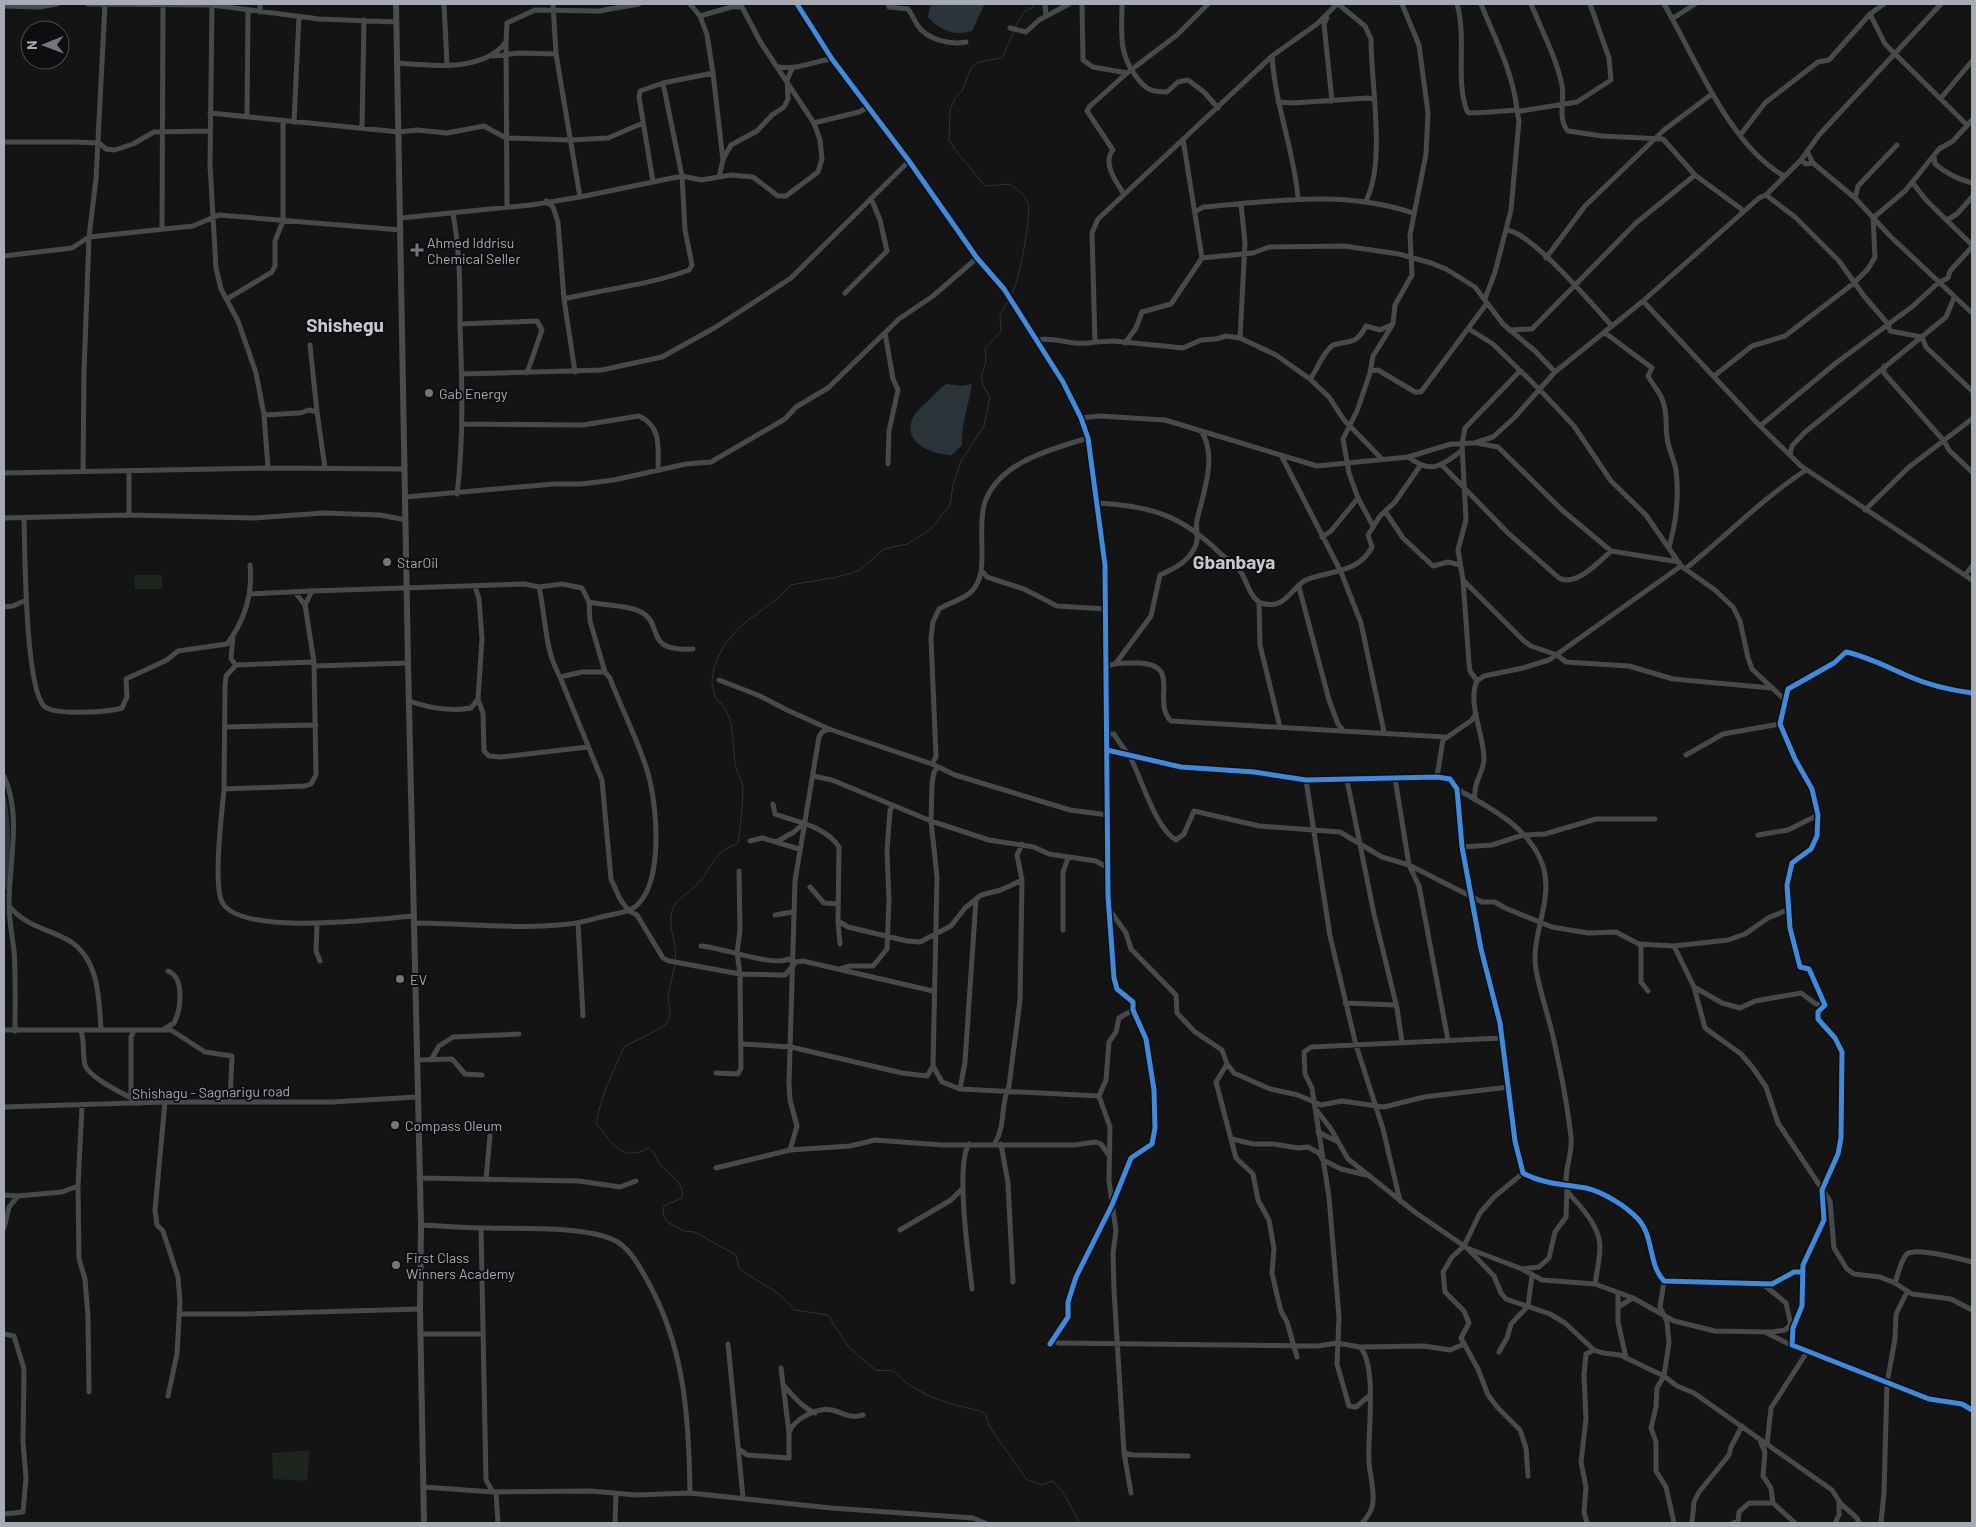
<svg xmlns="http://www.w3.org/2000/svg" width="1976" height="1527" viewBox="0 0 1976 1527" font-family="Barlow,sans-serif">
  <rect width="100%" height="100%" fill="#141414"/>
  <path fill="#1e241e" d="M134 575H162V589H135Z
    M310 1450 307 1481 273 1479 272 1453Z"/>
  <path fill="#2b3438" d="M936 4H983L984 5 972 31C954 36 940 31 928 17L930 6Z
    M947 384 963 386 972 384C969 404 961 424 962 445L952 455C934 455 903 444 912 420 915 411 924 405 930 399 935 394 940 387 947 384Z
    M4 790C13 823 10 856 7 889L4 890Z"/>
  <g fill="none" stroke-linecap="round" stroke-linejoin="round">
    <path stroke="#2b3438" stroke-width="1" d="M1015 27 1024 12 1033 7 1034 4
      M1011 296C1019 283 1031 219 1028 204 1026 195 1017 190 1010 184L985 186 956 151 949 140 950 110 955 98 962 91 971 68 978 62 1002 58 1014 31
      M675 960C678 942 667 929 672 911 676 897 689 894 698 884 707 874 712 861 721 852 725 848 733 846 738 843 740 826 743 806 743 789 742 780 738 775 736 767 731 745 737 714 716 699 715 694 712 687 712 681 713 659 729 635 746 622 761 609 777 602 790 585L837 577 859 571 884 549 907 544 930 530 950 505 953 485 960 463 984 426 990 397C972 370 990 374 985 349L1001 331 1000 316 1009 299
      M675 964 668 996 670 1011 668 1022 661 1028 624 1047C613 1072 601 1095 596 1123 612 1142 621 1163 649 1148 655 1151 654 1156 658 1161 666 1174 685 1180 682 1198L664 1206 663 1213 667 1222 684 1231 695 1232 736 1255 739 1268C757 1283 782 1291 794 1310L828 1315 848 1346 861 1358 876 1370 894 1371C907 1387 931 1398 952 1404 964 1408 974 1408 986 1414L989 1426 1027 1480 1043 1485 1052 1481C1067 1493 1070 1508 1080 1523"/>
    <path stroke="#48494c" stroke-width="5" d="M88 4 212 5 319 19 397 22
      M260 4V12
      M444 4 447 64
      M553 4 556 54 580 197
      M690 4 700 16 707 35 713 73 723 160 719 177
      M797 4 832 59 909 161 977 258 1004 289 1063 382 1081 418 1088 438 1105 565 1108 896 1114 978 1117 989 1133 1002V1010L1146 1039 1154 1090 1155 1128 1152 1144 1131 1158 1112 1205 1076 1277 1068 1302V1317L1050 1344
      M888 4 889 7 908 9C912 14 914 20 918 26 928 40 950 45 966 42
      M1045 4 1046 16
      M1082 4 1083 60 1093 67 1127 73
      M1122 4C1122 31 1118 52 1135 75 1145 89 1150 92 1167 92L1178 82 1188 80 1204 92 1218 108
      M1338 4 1365 26 1371 39C1371 86 1386 161 1366 201
      M1457 4C1467 39 1455 79 1467 111L1469 113C1485 113 1500 111 1517 110L1519 121 1511 210 1495 272 1485 299
      M1481 4C1495 39 1513 72 1517 110L1521 111 1577 102 1611 80 1609 58 1590 4
      M1531 4C1542 31 1556 57 1562 85 1565 100 1557 119 1568 131L1602 136 1663 139 1695 175 1744 211
      M1664 4C1695 57 1729 145 1784 176
      M212 5 210 165 216 268 221 289 238 321 256 373 264 415 268 468
      M4 6 39 7 57 4
      M1870 14 1885 44 1967 125
      M700 16 735 6
      M1327 18 1324 24 1332 101
      M1672 19 1695 4
      M1010 28 1026 32 1039 20 1069 4
      M506 42 507 207
      M493 56 520 53 556 54
      M1272 56C1275 105 1294 150 1298 198
      M398 63C431 66 484 72 506 42L507 23 535 10 599 11 639 4
      M779 67C798 70 813 61 832 59
      M1941 98 1972 61
      M1278 102 1293 103 1368 98 1373 99
      M210 113 399 132 417 130 447 133 484 126 506 138 571 140 608 138 643 123
      M247 117 248 11
      M294 122 299 16
      M814 123 859 112 868 107
      M362 127 364 20
      M1741 134 1765 103 1818 62 1829 60 1870 14 1884 4
      M1183 139 1202 258
      M4 142H76L99 143 106 149 115 150 133 144 154 132 210 131
      M1807 151 1813 163 1855 198 1890 236 1972 313
      M1934 156 1935 164C1947 174 1957 179 1972 183
      M723 159 731 145 757 131 772 115 784 107 788 99 787 80 792 69
      M1801 160 1806 164 1813 163
      M653 182 639 97 640 91 663 83 713 73
      M1912 182 1926 200 1972 245
      M1124 194C1116 182 1102 163 1113 150L1087 111 1089 107 1127 73 1177 35 1208 4
      M1766 195 1795 217 1839 261 1864 296 1888 324 1890 331 1922 337 1926 347 1972 391
      M1855 198 1858 186 1897 145
      M546 201 553 207 558 222 564 299 575 372
      M1241 204 1245 243 1240 338 1276 355 1310 379 1329 397 1344 420 1381 458
      M1195 212 1203 207C1275 201 1344 190 1413 213
      M453 214C460 251 460 287 460 325 462 381 464 437 457 494
      M401 218 531 205 580 197 682 176 701 180 731 175 753 177 778 196H786L818 172 822 159 820 140 814 123 761 43 742 7H733
      M1947 220 1957 214 1972 197
      M162 229 163 4
      M1507 230C1532 233 1593 305 1612 326
      M4 256 72 248 89 237 193 226 219 215 401 230
      M1546 258 1585 206 1664 130 1712 94
      M845 293 887 251 880 220 871 198
      M227 299 272 272 275 266V241L283 221V120
      M564 299C605 289 649 285 689 270L692 265 685 230 682 176 663 83
      M1643 301 1760 426 1801 466 1972 580
      M460 324 537 321 542 330 527 373
      M1469 329 1493 344 1539 389 1574 426 1611 481 1646 515 1681 566 1715 590 1733 607 1740 621 1748 658 1752 669 1784 699
      M1509 330 1532 329 1636 223 1695 175
      M1604 332 1652 368 1648 376C1652 384 1659 391 1662 399 1668 412 1665 424 1667 437 1668 448 1674 459 1676 470 1679 495 1676 523 1669 547
      M885 333 893 379 898 390 889 431 888 464
      M1037 340C1056 336 1071 347 1095 342L1092 233 1098 219 1272 56 1317 24 1337 4
      M1095 342 1114 341 1183 348 1201 340 1216 339 1226 336 1240 338
      M1125 343 1136 328 1142 312 1171 304 1202 258 1253 253 1269 247 1344 246 1399 254 1431 263 1446 269 1475 287 1503 324 1535 351 1555 372
      M310 345 317 412
      M1884 366V373L1944 441 1949 450 1972 472
      M1370 371 1378 370 1415 392H1421L1487 303
      M462 374 602 370 662 357 716 327 791 278 909 161
      M1714 376 1752 346 1785 336 1854 283 1868 269 1875 257 1873 218 1905 191 1939 149 1953 141 1972 120
      M1310 379C1319 368 1321 354 1333 345 1351 340 1356 345 1366 326L1380 330 1391 325
      M264 415 300 413 309 410 317 412 325 468
      M1081 418 1099 416 1165 420 1317 466 1408 457 1451 444 1474 443 1493 437 1514 418 1555 372 1643 301 1759 198 1766 195 1801 160 1819 135 1941 4
      M463 424 583 425 639 416C662 427 658 447 658 469
      M1760 426 1836 363 1913 306 1938 283 1948 278 1950 271 1972 247
      M1477 443 1498 447 1562 510 1611 551 1679 562
      M1790 455 1792 446 1804 433 1946 317 1954 298
      M1282 457 1341 572 1361 623 1384 732
      M1408 457C1431 474 1440 467 1461 451
      M1441 464 1508 533 1559 578C1576 587 1599 562 1611 551
      M83 471 84 372 89 237 96 179 105 4
      M129 471V515
      M4 473 268 468 404 469
      M405 497 554 484H581L614 480 686 464 711 462 785 419 796 407 828 388 899 319 933 296 977 258
      M1098 503C1153 506 1182 516 1221 554 1227 559 1234 563 1239 569 1246 578 1250 599 1261 603 1286 611 1291 587 1306 580 1330 570 1358 574 1372 547L1368 535 1380 516 1395 502 1420 466
      M1865 510 1909 467 1972 419
      M1385 511 1403 538 1433 566 1448 562 1460 565
      M4 518 129 515 254 518 324 513 380 515 406 520
      M24 518C25 551 25 686 44 706 54 716 108 712 122 708L127 697 126 679 167 660 178 651 227 644C245 620 253 595 250 565
      M1373 526 1358 498 1349 473 1343 439 1357 411 1370 373 1373 356 1393 324 1395 305 1412 275 1410 235 1426 154 1428 113 1419 45 1402 4
      M1322 537 1331 531 1358 498
      M1685 569C1725 537 1763 498 1806 470
      M982 571 987 577 1024 589 1057 606 1106 609
      M1965 575 1972 566
      M1463 580 1524 641 1531 646 1557 655 1566 662 1629 666 1673 679 1771 688
      M475 586 479 599 482 639 478 699 483 713 484 751 489 756 501 757 588 747
      M1299 587 1329 700 1338 724 1342 729
      M295 592 305 605
      M250 594 311 591
      M589 602 590 621 605 672
      M1259 603 1260 645 1280 727
      M4 607 13 606 26 600
      M233 635 231 659 236 665
      M314 662 236 665 226 676 225 686 224 789 305 786 311 784 316 775 314 662 305 605 312 591 524 584 539 587 562 584 582 588 589 602C605 606 624 604 639 611 666 623 641 652 693 649
      M1116 663 1151 616 1160 575C1175 568 1188 562 1195 547 1200 538 1195 530 1197 520 1203 494 1218 455 1201 431
      M314 666 408 663
      M1107 666C1117 662 1127 663 1138 663 1183 664 1151 701 1171 721L1445 737
      M560 677 602 780 611 879 620 899 629 911 637 915 663 958 669 961 740 974 781 975H785L796 962 803 961 933 991
      M719 680 760 696 787 710 829 729 932 764 955 775 1070 810 1108 815
      M1477 681 1470 671 1469 663 1463 580 1458 550 1466 520 1462 444 1465 428 1520 371
      M1972 693C1950 690 1928 685 1908 676 1887 667 1869 657 1846 652L1834 663 1788 689 1780 724 1795 759 1812 789 1818 815 1817 836 1811 849 1792 863 1787 885 1790 928 1800 967 1809 969 1825 1005 1818 1012V1019L1835 1038 1842 1052 1841 1138 1838 1154 1822 1190 1824 1220 1803 1265 1802 1306 1793 1328 1792 1345 1929 1399 1962 1404 1972 1410
      M409 701C429 708 449 712 471 708L478 699
      M225 727 316 725
      M1107 734H1114C1119 743 1125 749 1130 757 1142 779 1155 828 1176 840L1184 834 1194 811 1259 826 1340 832 1382 857 1409 865 1482 902H1495L1505 908 1552 927 1588 933 1616 932 1639 944 1674 946 1728 940 1745 934 1768 918 1787 910
      M1107 750 1181 767 1254 772 1306 780 1437 777 1450 779 1457 789 1462 847 1481 949 1500 1023 1515 1141 1523 1173C1542 1184 1564 1184 1586 1188 1603 1192 1626 1206 1638 1219 1654 1236 1648 1264 1664 1281L1772 1284 1794 1272H1803
      M1686 755 1723 734 1780 724
      M932 764 936 757 931 638 933 622 939 609C948 603 965 599 972 591 982 580 982 566 982 552 982 537 980 516 985 502 999 462 1052 449 1088 438
      M4 776C22 816 9 862 9 904 9 920 12 935 14 950 16 977 15 1004 15 1031
      M813 776 832 780 931 821 989 840 1034 847 1049 854 1096 861 1108 868
      M1437 777 1443 740 1472 720 1476 713
      M1395 778 1409 865 1419 886 1448 1040
      M1306 780 1330 936 1356 1045 1383 1129 1400 1201
      M1347 780 1374 914 1397 1008 1402 1042
      M224 789C222 812 213 884 222 902 240 937 378 919 413 916
      M1457 789C1490 808 1530 827 1543 866 1554 901 1530 935 1536 970 1540 991 1547 1012 1552 1032 1560 1067 1567 1102 1571 1137 1573 1154 1563 1171 1567 1189 1568 1194 1577 1202 1581 1207 1606 1238 1601 1246 1595 1284
      M1475 800C1473 780 1484 774 1484 758 1484 736 1467 702 1477 681L1484 676 1523 668 1549 660 1681 566
      M773 804 775 814C796 822 826 826 839 847L838 921 848 927 907 941 920 942 951 926 965 908 981 895 1001 890 1022 880
      M1758 835 1788 830 1818 815
      M750 841 762 838 799 849
      M776 842 794 832 804 823
      M1462 847 1492 845 1523 835 1545 834 1596 819H1655
      M810 887 824 903 838 904
      M10 907C24 924 43 928 62 937 99 953 99 996 101 1030
      M1109 909 1126 933 1131 949 1176 995 1177 1013 1195 1032 1222 1050 1227 1064 1234 1073 1270 1089 1298 1095 1321 1105 1342 1101 1384 1107 1424 1097 1509 1087
      M775 915 793 912
      M838 922 840 944
      M317 923 316 951 320 961
      M413 923C465 923 517 930 569 924 581 923 593 919 605 916 618 913 631 913 640 902 662 876 657 813 650 781 642 747 622 711 610 678L605 672H582L560 677C544 648 546 618 539 587
      M578 923 583 1016
      M1063 930V872L1068 858
      M1641 944V982L1648 991
      M701 946C720 947 774 967 788 959L792 961
      M1674 946 1694 987 1705 1028 1741 1054 1753 1068 1766 1087 1778 1123 1830 1201 1834 1248 1847 1269 1854 1274 1880 1277 1895 1283 1912 1294 1951 1299 1972 1310
      M840 969 850 966H873L887 949 889 900 887 851 890 810 893 806
      M1694 987 1722 1003 1740 1008 1755 1001 1801 993 1816 1004 1825 1005
      M1345 1003 1396 1005
      M1133 1010 1119 1018 1116 1032 1109 1042 1106 1080 1099 1096 1110 1127 1109 1181 1116 1231 1113 1253 1114 1290 1124 1453 1133 1455 1188 1456
      M164 1029 174 1023C181 1009 185 978 168 971
      M4 1030H171L205 1052 232 1056 230 1102
      M81 1031C85 1042 82 1053 85 1065 90 1079 127 1095 140 1103
      M742 1044 791 1047 902 1073 927 1076 933 1066 937 877 931 821 932 784 934 772 938 767
      M417 1060 452 1059 465 1074 482 1075
      M431 1060 439 1046 453 1037 519 1034
      M1227 1064 1216 1082 1236 1158 1253 1174 1258 1200 1269 1220 1274 1249 1272 1273 1277 1295 1281 1311 1287 1322 1297 1357
      M933 1066 942 1082 960 1089 1099 1096
      M716 1073 738 1074 741 1068 740 974 737 953 740 930 739 871
      M960 1089 965 1062 976 899
      M131 1098V1037L134 1031
      M165 1102 155 1210 157 1225 163 1231 178 1277 180 1302 177 1354 168 1396
      M82 1106 78 1186 79 1259 85 1279 88 1317 89 1392
      M4 1107 165 1102H332L417 1097
      M1315 1108 1331 1129 1348 1159 1416 1213 1467 1248 1522 1269 1542 1280 1595 1284 1633 1298 1674 1321 1715 1331 1771 1332 1785 1330 1791 1324
      M1318 1132 1336 1141
      M1232 1139 1253 1144H1274L1298 1148 1308 1147 1319 1153 1323 1160 1341 1169 1366 1175
      M995 1143C1006 1125 1000 1105 1009 1086L1020 1000 1022 880 1017 855 1022 844
      M969 1144C955 1165 969 1260 972 1289
      M1001 1144 1008 1183 1013 1282
      M790 1150 797 1126 790 1100 789 1083 795 881 819 737 822 732 829 729
      M716 1168 790 1150 850 1146 875 1140 942 1145H1074L1096 1142 1101 1144 1108 1154
      M1523 1173 1494 1197 1480 1213 1464 1246 1452 1257 1443 1272 1445 1292 1464 1311 1469 1323 1461 1338 1478 1369 1488 1395 1498 1408 1520 1430 1526 1448 1528 1476
      M419 1178 579 1181 620 1187 636 1181
      M486 1179 490 1136
      M4 1195 18 1196
      M421 1225C443 1226 464 1228 486 1228 520 1229 584 1226 614 1240 630 1248 639 1266 647 1280 685 1347 689 1419 690 1493
      M4 1228 9 1207 18 1196 62 1192 78 1186
      M481 1228 486 1480 493 1492
      M900 1230 951 1200 963 1188
      M1467 1248 1494 1276 1501 1293 1506 1299 1550 1314 1565 1323 1594 1350 1603 1353 1620 1355 1664 1376 1677 1386 1694 1393 1832 1490 1841 1504 1857 1518 1859 1523
      M1522 1269 1539 1267 1549 1258 1555 1232 1566 1217 1567 1189
      M1664 1281 1660 1307 1667 1322 1669 1343 1664 1376 1657 1388 1656 1407 1651 1428 1656 1442V1471L1666 1487 1674 1523
      M1895 1283C1898 1275 1901 1259 1907 1254 1915 1247 1961 1259 1972 1262
      M1764 1285 1786 1303 1791 1325
      M1618 1294V1322L1626 1358
      M1618 1307 1633 1298
      M179 1314H246L420 1309
      M1767 1333 1793 1346
      M4 1334 14 1336 24 1369 23 1442 26 1478 23 1512 4 1514
      M420 1334H483
      M1058 1343 1318 1346 1337 1343 1360 1347C1378 1366 1367 1437 1369 1462 1370 1475 1374 1488 1373 1501 1373 1508 1368 1517 1363 1522
      M728 1344 743 1497
      M1360 1347 1424 1346 1450 1350 1464 1344
      M1499 1352 1507 1338 1511 1324 1528 1306 1532 1276
      M783 1385C794 1396 801 1407 815 1413
      M1370 1395 1356 1407 1349 1406 1337 1364 1339 1317 1329 1197 1312 1088 1305 1074 1304 1052 1311 1047 1502 1038
      M789 1433C793 1419 818 1407 832 1410 844 1413 850 1419 863 1415
      M1761 1443 1765 1452 1763 1476 1771 1488 1773 1503 1795 1523
      M1767 1445 1771 1408 1807 1352
      M739 1449 747 1455 789 1458V1433L781 1368
      M1124 1453 1131 1493
      M423 1487 493 1492 591 1491 636 1495 690 1493 831 1508 973 1518 985 1523
      M496 1492 498 1523
      M615 1523 616 1493
      M1587 1523 1584 1512 1586 1487 1581 1462 1586 1419 1584 1375 1586 1354 1594 1350
      M1692 1523 1694 1502 1699 1492 1729 1455 1731 1447 1742 1426
      M1733 1523 1738 1522 1739 1512 1749 1503H1773
      M1835 1523 1839 1515V1501
      M1881 1523 1884 1493 1887 1383 1895 1339 1896 1314 1907 1292"/>
    <path stroke="#4b4c4e" stroke-width="6" d="M396 4 408 663 421 1225 420 1309 424 1523"/>
    <g stroke="#0e0e10" stroke-width="8">
      <path id="cycleway" d="M797 4 832 59 909 161 977 258 1004 289 1063 382 1081 418 1088 438 1105 565 1108 896 1114 978 1117 989 1133 1002V1010L1146 1039 1154 1090 1155 1128 1152 1144 1131 1158 1112 1205 1076 1277 1068 1302V1317L1050 1344
        M1972 693C1950 690 1928 685 1908 676 1887 667 1869 657 1846 652L1834 663 1788 689 1780 724 1795 759 1812 789 1818 815 1817 836 1811 849 1792 863 1787 885 1790 928 1800 967 1809 969 1825 1005 1818 1012V1019L1835 1038 1842 1052 1841 1138 1838 1154 1822 1190 1824 1220 1803 1265 1802 1306 1793 1328 1792 1345 1929 1399 1962 1404 1972 1410
        M1107 750 1181 767 1254 772 1306 780 1437 777 1450 779 1457 789 1462 847 1481 949 1500 1023 1515 1141 1523 1173C1542 1184 1564 1184 1586 1188 1603 1192 1626 1206 1638 1219 1654 1236 1648 1264 1664 1281L1772 1284 1794 1272H1803"/>
    </g>
    <use href="#cycleway" stroke="#408adc" stroke-width="5"/>
  </g>
  <g fill="#73767c" stroke="#0e0e10" stroke-width="2">
    <path d="M414.5 242.5h5v5h5v5h-5v5h-5v-5h-5v-5h5z"/>
    <circle cx="429" cy="393" r="5"/>
    <circle cx="387" cy="562" r="5"/>
    <circle cx="400" cy="979" r="5"/>
    <circle cx="395" cy="1125" r="5"/>
    <circle cx="396" cy="1265" r="5"/>
  </g>
  <g text-anchor="middle" dominant-baseline="central" stroke-width="4" stroke-linejoin="round" paint-order="stroke">
    <g font-size="14" fill="#a6abb4" stroke="#0e0e10" text-anchor="start">
      <text x="427" y="242">Ahmed Iddrisu<tspan x="427" dy="16">Chemical Seller</tspan></text>
      <text x="439" y="393">Gab Energy</text>
      <text x="397" y="562">StarOil</text>
      <text x="410" y="979">EV</text>
      <text x="405" y="1125">Compass Oleum</text>
      <text x="406" y="1257">First Class<tspan x="406" dy="16">Winners Academy</tspan></text>
    </g>
    <g font-size="14" fill="#a6abb4" stroke="#0e0e10">
      <text transform="translate(211 1092) rotate(-1)">Shishagu - Sagnarigu road</text>
    </g>
    <g font-size="19" font-weight="bold" fill="#c6cad0" stroke="#0e0e10">
      <text x="345" y="324">Shishegu</text>
      <text x="1234" y="561">Gbanbaya</text>
    </g>
  </g>
  <rect width="1976" height="1527" fill="none" stroke="#a6abb4" stroke-width="10"/>
  <g transform="translate(45 45) rotate(269)"><circle r="24" fill="#0e0e10" stroke="#4b4d52"/>
  <path d="M0-4L9 19L0 12L-9 19Z" fill="#73767c"/>
  <text y="-8" font-size="14" font-weight="bold" text-anchor="middle" fill="#a6abb4">N</text>
  </g>
</svg>
